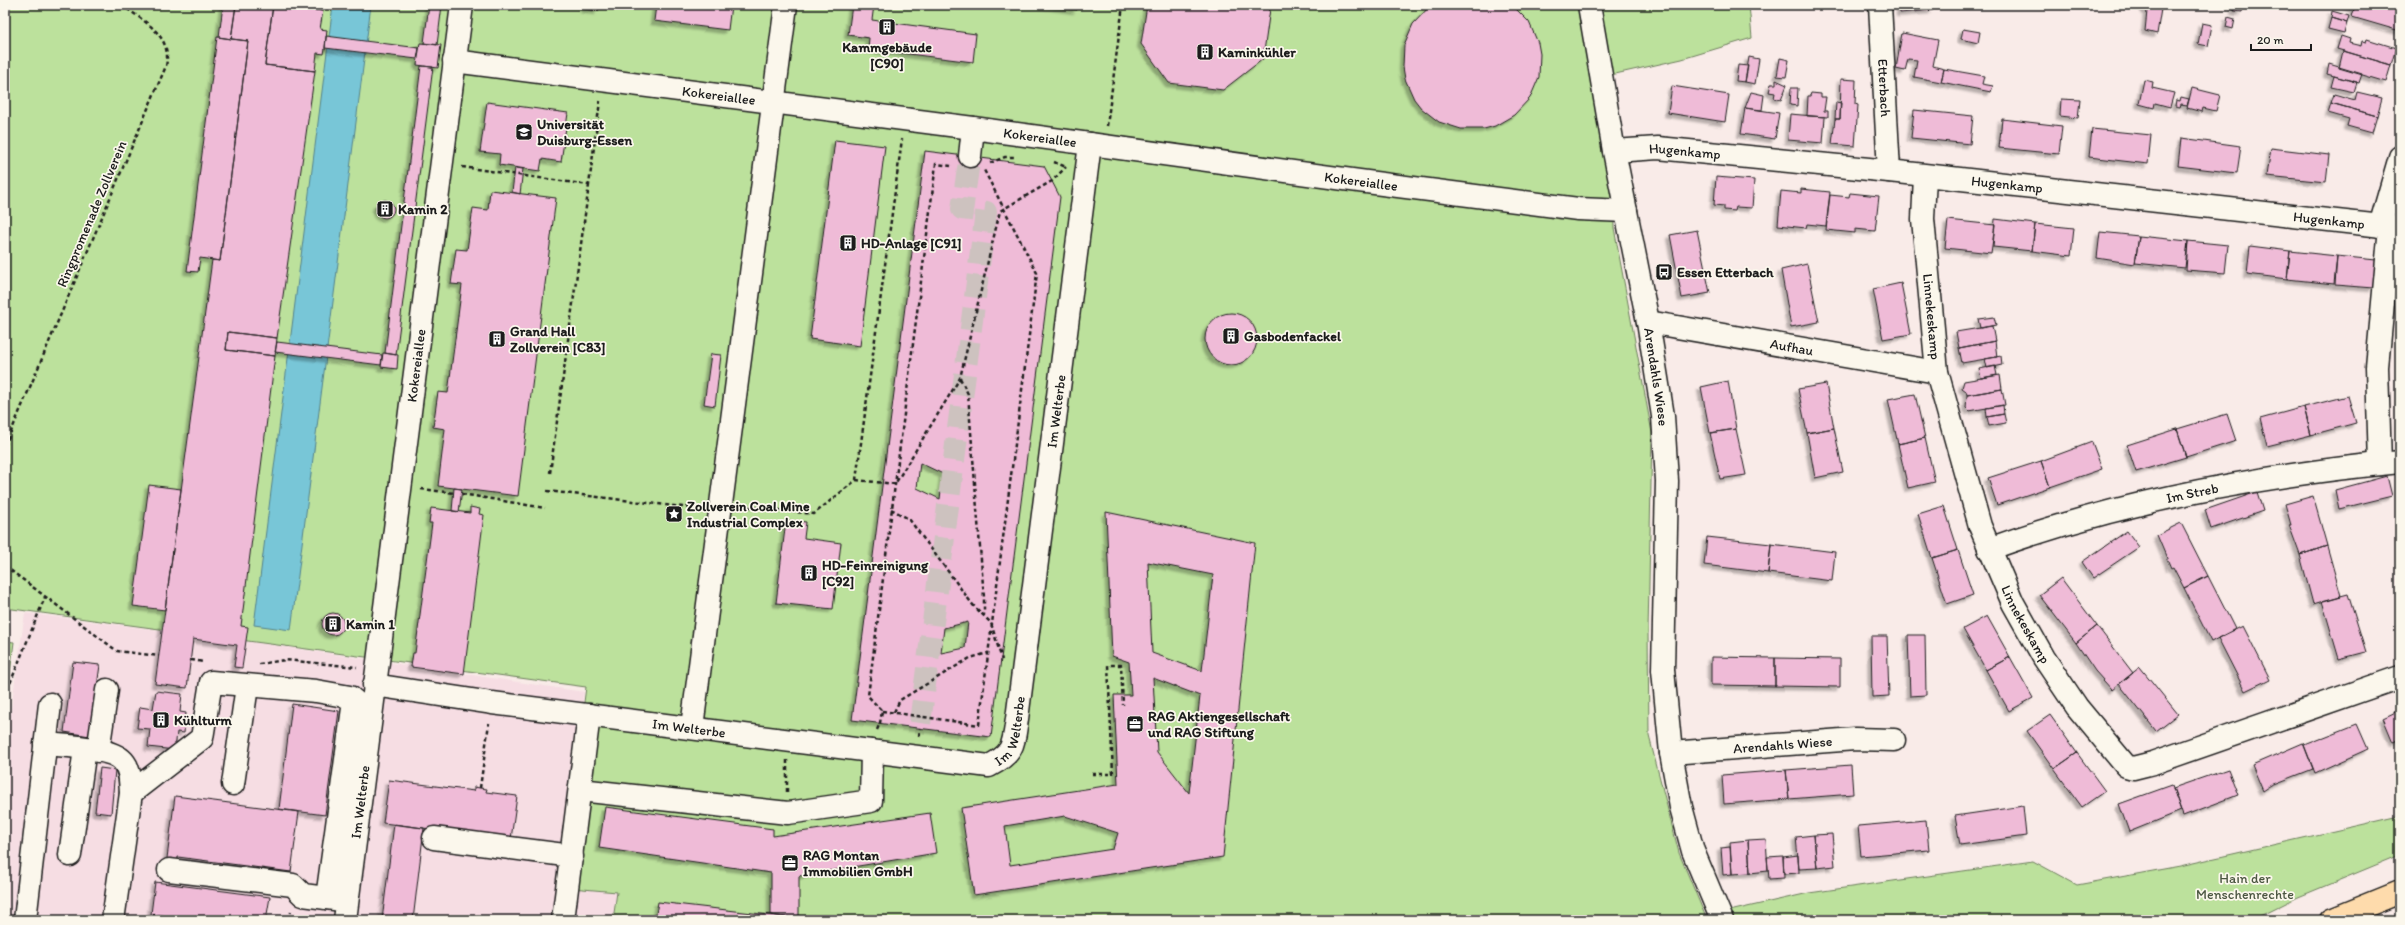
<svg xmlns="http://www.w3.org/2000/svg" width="2405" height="925" viewBox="0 0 2405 925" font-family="Itim,sans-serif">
  <defs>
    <filter id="shadow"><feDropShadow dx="-3.5" dy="3.5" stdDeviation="1" flood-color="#0004"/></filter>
  </defs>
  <rect width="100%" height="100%" fill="#f9ebe8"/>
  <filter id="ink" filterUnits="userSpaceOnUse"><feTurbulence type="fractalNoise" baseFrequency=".025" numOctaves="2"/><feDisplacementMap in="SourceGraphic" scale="8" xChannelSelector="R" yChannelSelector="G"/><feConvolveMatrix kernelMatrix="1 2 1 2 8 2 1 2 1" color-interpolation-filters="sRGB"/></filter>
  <g filter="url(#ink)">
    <path fill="#f6dde3" d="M25 613 246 641 584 692 560 887 617 892 613 920H5V750Z"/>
    <path fill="#bce19c" stroke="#6c7e5c" d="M5 5H1584L1612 150 1614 228 1652 433 1648 632 1649 736 1679 853 1707 920H613L617 892 560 887 586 687 5 608Z
      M1593 5H1749L1752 38 1682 59 1602 77Z
      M5 641 14 642 5 712Z
      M2400 816V855L2296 898 2252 920H1729L1725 912 1809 893 2033 861 2077 885 2180 866Z"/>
    <path fill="#78c6d7" stroke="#53828c" d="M333 5H371L291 630 254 625Z"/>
    <path fill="#efbbd7" stroke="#1c1c1c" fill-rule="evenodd" filter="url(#shadow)" d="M223 5H236L231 39 219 37Z
      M236 5H273L265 65 315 71 277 338 228 332 226 350 275 356 241 626 248 627 242 668 234 667 237 645 193 639 187 688 155 684 212 260 220 261 248 41 231 39Z
      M273 5 323 11 320 29 327 30 325 48 324 54 317 53 315 71 265 65Z
      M276 5H324L323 11Z
      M429 5H442L437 45 424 43Z
      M584 5H599L598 11 584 9Z
      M656 5H731L728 30 654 21Z
      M852 5H874L872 20 976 34 973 62 868 49 869 38 848 35Z
      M1043 5H1077V10Z
      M1147 5H1266L1270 9 1263 59 1223 90 1169 83 1141 44Z
      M1431 5H1512L1529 22 1538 43 1540 54 1539 77 1530 98 1514 115 1495 126 1484 129H1461L1439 122 1421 108 1414 99 1405 79 1403 67 1404 45 1413 24Z
      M1900 5H1932L1933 10 1900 13Z
      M2235 5H2243L2242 12 2234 11Z
      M2345 5H2380L2400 11V31L2352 17 2354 9Z
      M2380 5H2400V11Z
      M2145 6 2161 9 2157 34 2145 31 2147 11 2144 10Z
      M2332 11 2349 16 2347 23 2331 18Z
      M2228 17 2235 19 2233 29 2226 27Z
      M2331 18 2347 23 2344 33 2328 29Z
      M2202 23 2212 25 2208 46 2198 44Z
      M1963 29 1980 32 1978 43 1961 39Z
      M1902 33 1938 40 1933 66 1944 69 1941 82 1914 77 1917 60 1908 59 1905 71 1896 69Z
      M326 36 419 48 417 59 325 48Z
      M2341 36 2350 39 2349 43 2361 46 2362 41 2366 42 2367 39 2396 48 2391 65 2337 49Z
      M217 37 248 41 220 261 200 258 198 272 187 271Z
      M420 43 441 45 438 68 417 65Z
      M2343 51 2391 65 2386 82 2339 68Z
      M1749 57 1759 59 1755 84 1745 82Z
      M1780 58 1789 60 1786 77 1777 76Z
      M2329 64 2362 74 2359 83 2327 74Z
      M1738 65 1748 66 1745 82 1736 81Z
      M421 66 433 67 396 355 385 353Z
      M1944 69 1984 76 1982 84 1993 86 1991 92 1941 82Z
      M2334 76 2357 82 2354 92 2331 87Z
      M1841 79 1856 80 1855 104 1858 105 1855 146 1832 144 1835 119H1840Z
      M1776 80 1787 85 1781 100 1774 98 1775 93 1769 92 1771 84H1776Z
      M2144 80 2153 82 2152 88 2174 93 2170 107 2155 103 2154 108 2139 104Z
      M1672 86 1729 95 1725 122 1668 113Z
      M1791 88H1798L1797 106 1790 105Z
      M2192 88 2220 95 2216 111 2203 108 2202 112 2187 108Z
      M1751 92 1764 95 1762 110 1745 108Z
      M2357 92 2382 98 2377 116 2331 103 2334 94 2355 100Z
      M1811 93 1821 94V97H1826L1824 111H1828V117L1807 116 1808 96H1810Z
      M2181 97 2189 99 2187 105 2181 104 2180 107 2175 106 2176 100 2180 101Z
      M2061 99 2080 100 2078 118 2060 116Z
      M487 102 568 113 561 162 542 159 540 171 499 165 500 154 480 152Z
      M1836 102 1841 103 1840 119H1835Z
      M2331 103 2377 116 2372 133 2347 126 2349 119 2328 113Z
      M1745 108 1779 113 1775 139 1741 134Z
      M1914 110 1973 116 1970 144 1911 138Z
      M1790 114 1825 117 1823 143 1788 140Z
      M2002 119 2062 126 2059 154 1999 148Z
      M2092 129 2151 135 2148 164 2089 157Z
      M2181 138 2241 146 2237 173 2178 166Z
      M835 140 885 146 860 346 810 339Z
      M2271 148 2329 155 2326 182 2267 176Z
      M925 151 1044 166 1060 197 991 737 852 720ZM920 463 943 474 940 499 917 488ZM968 622 965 648 941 653 944 628Z
      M515 168 523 169 520 194 512 192Z
      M1716 177 1754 180 1752 208 1736 207 1735 211 1724 210V206L1714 205Z
      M1801 189 1830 192 1826 226 1807 224 1806 228 1778 225 1781 191 1801 193Z
      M490 190 556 198 518 496 438 486 445 429 433 427 438 392 448 393 462 285 451 284 456 249 467 250 473 208 488 210Z
      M1850 193 1879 196 1875 231 1855 229V233L1826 230 1830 195 1849 197Z
      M376 209a9 9 0 1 1 18 0a9 9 0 1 1-18 0Z
      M1995 219 2035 224 2032 251 1993 247Z
      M1948 220 1995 225 1991 253 1945 248Z
      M2035 224 2074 228 2071 256 2032 251Z
      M1697 230 1710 293 1682 298 1670 235Z
      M2100 232 2139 236 2135 264 2097 258Z
      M2139 236 2188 241 2185 268 2135 263Z
      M2188 241 2228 245 2225 273 2186 270Z
      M2250 246 2290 251 2287 279 2247 274Z
      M2290 251 2337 256 2334 284 2287 279Z
      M2337 256 2376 260 2373 288 2335 285Z
      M1807 264 1819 322 1791 327 1781 270Z
      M1901 283 1911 334 1883 339 1873 289Z
      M1205 339a26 26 0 1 1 52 0a26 26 0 1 1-52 0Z
      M1994 317 1996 325 1980 328 1978 319Z
      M1992 326 1995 341 1959 348 1956 332Z
      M228 332 277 338 275 356 226 350Z
      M1995 341 1997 357 1962 363 1959 348Z
      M277 342 382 355 381 365 275 352Z
      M383 353 398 355 397 369 381 367Z
      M711 354 721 355 715 406 704 404Z
      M2001 356 2002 365 1987 368 1985 359Z
      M1995 366 1997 375 1981 378 1979 369Z
      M2000 375 2002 389 1967 395 1966 391 1962 388 1964 381Z
      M1728 381 1736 429 1710 433 1701 387Z
      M1826 384 1834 428 1807 433 1798 389Z
      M2002 389 2005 405 1969 411 1966 408 1967 395Z
      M1915 394 1925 438 1898 444 1888 399Z
      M2348 396 2356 423 2311 435 2304 407Z
      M2003 405 2004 414 1987 417 1986 408Z
      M2304 407 2311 435 2267 446 2260 419Z
      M2004 414 2006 423 1989 426 1987 417Z
      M2227 414 2236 441 2186 457 2177 429Z
      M1834 428 1843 472 1815 478 1807 433Z
      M1736 429 1746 475 1720 479 1710 433Z
      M2177 429 2186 457 2136 472 2127 445Z
      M1925 438 1935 482 1908 488 1898 444Z
      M2092 442 2102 469 2050 487 2041 461Z
      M2041 461 2050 487 1997 505 1988 478Z
      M2387 476 2392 496 2339 509 2335 490Z
      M149 485 181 489 165 610 133 606Z
      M454 488 462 489 459 512 452 511Z
      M2257 492 2263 511 2211 529 2205 510Z
      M2313 496 2327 546 2300 555 2289 525H2291L2285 504Z
      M1944 506 1958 550 1932 558 1918 514Z
      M470 507 480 509 479 514 484 515 464 674 411 667 413 653H415L432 523H429L431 508 470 513Z
      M1106 512 1255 543 1223 857 974 895 961 808 1118 784 1114 695H1131L1129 662 1112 656ZM1148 562 1213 575 1202 671 1152 653ZM1153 678 1200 696 1189 793 1157 752ZM1065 816 1118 833 1113 849 1010 865 1005 826Z
      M786 520 806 522 804 538 841 543 833 609 776 603Z
      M2181 523 2208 576 2184 588 2173 567 2171 568 2157 535Z
      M2127 531 2139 547 2093 578 2082 562Z
      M1707 537 1771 544 1768 573 1704 565Z
      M1771 544 1835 552 1832 581 1768 573Z
      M2327 546 2341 596 2313 604 2300 555Z
      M1958 550 1973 595 1947 604 1932 558Z
      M2208 576 2235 629 2211 642 2184 588Z
      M2061 578 2097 626 2076 643 2039 595Z
      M2348 594 2366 652 2339 659 2322 601Z
      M322 624a11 11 0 1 1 22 0a11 11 0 1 1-22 0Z
      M1987 616 2010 657 1986 670 1963 629Z
      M2097 626 2133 673 2112 690 2095 671 2076 643Z
      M2243 626 2270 679 2245 691 2218 638Z
      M1908 635H1925L1926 695 1910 696Z
      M1871 636H1887L1889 696 1872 697Z
      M1711 657 1775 658V686L1711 685Z
      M2010 657 2033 698 2009 711 1986 670Z
      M1775 658 1840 659V687L1775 686Z
      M73 662 100 665 90 736 64 732Z
      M2140 667 2178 714 2156 731 2119 684Z
      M156 691 182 694 180 712 186 713 184 733 177 732 175 750 148 747 150 729 137 728 140 707 153 709Z
      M292 704 339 711 325 815 279 809Z
      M2400 710V739L2393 742 2383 718Z
      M2050 715 2077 753 2054 769 2027 731Z
      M2357 724 2368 749 2315 773 2304 745Z
      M2303 743 2313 769 2272 785 2263 791 2252 765Z
      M2077 753 2105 791 2082 807 2054 769Z
      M1851 765 1853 794 1789 799 1786 770Z
      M100 768 115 770 111 814 95 812Z
      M2228 769 2238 795 2183 816 2173 788Z
      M1786 770 1789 799 1724 804 1722 775Z
      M389 780 474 791V787L480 788 487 789 486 792 517 796 511 839 383 823Z
      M2172 785 2181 811 2129 832 2119 804Z
      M175 796 299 812 291 872 178 857 177 867 166 866Z
      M2023 806 2026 836 1960 845 1955 816Z
      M605 807 773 829V836L930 813 936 853 799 876V919L771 915V873L599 848Z
      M1926 820 1929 850 1861 856 1858 826Z
      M394 824 424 828 413 920H382Z
      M1832 834 1835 866 1817 868 1814 835Z
      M1814 835 1817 868 1799 869 1796 837Z
      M1766 839 1768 871 1750 873 1748 840Z
      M1748 840 1750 873 1732 874 1730 842Z
      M1730 847 1732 874 1723 875 1721 848Z
      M1798 855 1799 873 1784 874 1783 857Z
      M1783 856 1784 878 1769 879 1767 857Z
      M155 882 270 897 266 920H203L151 914Z
      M658 902 770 915 808 920H655Z"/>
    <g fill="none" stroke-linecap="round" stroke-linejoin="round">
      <path stroke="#cdc2bf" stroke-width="22" stroke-dasharray="22 11" stroke-linecap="butt" d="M920 723 986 212 962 209 970 156"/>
      <g stroke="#1c1c1c" stroke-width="25">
        <g id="minor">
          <path id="s1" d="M1589 5 1614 151 1648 322 1663 416 1667 481 1663 670 1671 753 1681 807 1693 851 1722 920"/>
          <path id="s2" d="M1880 5 1889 171"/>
          <path id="s3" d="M454 61 973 128 1359 181 1578 209 1626 211"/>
          <path id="s4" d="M1614 151 1658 148 1889 171 2400 228"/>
          <path d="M970 156 973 128"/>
          <path id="s5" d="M1925 176 1923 219 1937 372 1980 526 2013 603 2044 658 2077 707 2126 766 2133 768 2153 763 2400 677"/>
          <path d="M2380 226 2400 157"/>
          <path id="s6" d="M1648 322 1937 372"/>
          <path d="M2380 464 2377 367 2390 227"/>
          <path id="s7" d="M1989 549C2119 502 2263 475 2400 462"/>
          <path id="s8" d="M374 685 492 703 989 766C1014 753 1013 746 1017 719L1090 144"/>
          <path d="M692 727 786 5"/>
          <path d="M45 744C63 746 111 747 123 761 131 770 130 782 131 793"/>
          <path d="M98 751 107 690"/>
          <path id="s9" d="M1671 753 1855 739 1894 740"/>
          <path d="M233 784 247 686"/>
          <path d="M580 790 788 813 871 801 872 751"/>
          <path d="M434 838 572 856"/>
          <path d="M70 855 85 749"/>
          <path d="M169 870 293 885 303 895 342 900"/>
          <path d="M327 898 354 701"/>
          <path d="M25 920 50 704"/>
          <path d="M113 920 131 793 202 738 211 682 316 691 350 697 359 705 369 720"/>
          <path id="s10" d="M345 920 462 5"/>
          <path d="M563 920 589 715"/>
        </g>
      </g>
      <g stroke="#1c1c1c" stroke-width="25">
        <path id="major" d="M2331 920 2400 892"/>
      </g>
      <path stroke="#1c1c1c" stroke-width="2.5" stroke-dasharray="4 3" stroke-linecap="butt" d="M1107 126 1123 5
        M1054 162 1066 167
        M990 163 1005 157H1016
        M462 167 589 185 600 101
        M960 378 968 394 984 598V615
        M5 446 166 66C173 35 143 21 122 5
        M550 473 589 185
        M856 480 895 484 960 378 1000 211 1052 181 1066 167
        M421 489 454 493
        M547 491 700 509
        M462 494 545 508
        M742 506 814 514 856 480 902 139
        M891 509 909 519 973 605 991 623 1002 660
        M5 566 117 651 159 656
        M191 660 204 662
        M259 664 285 660 357 667
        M5 696 45 597
        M882 711 979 725 1037 273 984 170
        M894 712 900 700 970 658 988 653
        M877 730 880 723 882 711 868 696 936 164 951 166
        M919 736 920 728
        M787 760V793
        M1092 774H1113L1108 665H1121L1123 705
        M480 788 489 723
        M290 920 291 912"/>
      <use href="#minor" stroke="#fbf7ec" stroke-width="22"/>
      <use href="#major" stroke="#fedbac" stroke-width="22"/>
    </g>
  </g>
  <defs>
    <g id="building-square" transform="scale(0.9)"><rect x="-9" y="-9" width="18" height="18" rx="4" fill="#1c1c1c" stroke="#fbf7ec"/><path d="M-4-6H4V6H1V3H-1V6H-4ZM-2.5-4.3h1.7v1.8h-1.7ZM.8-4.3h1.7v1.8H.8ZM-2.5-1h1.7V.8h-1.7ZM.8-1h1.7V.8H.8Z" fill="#fff"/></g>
    <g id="university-square" transform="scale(0.9)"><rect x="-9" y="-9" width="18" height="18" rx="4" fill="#1c1c1c" stroke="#fbf7ec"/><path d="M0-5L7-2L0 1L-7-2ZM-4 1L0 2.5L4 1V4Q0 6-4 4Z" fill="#fff"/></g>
    <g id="bus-square" transform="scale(0.9)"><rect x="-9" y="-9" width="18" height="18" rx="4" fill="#1c1c1c" stroke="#fbf7ec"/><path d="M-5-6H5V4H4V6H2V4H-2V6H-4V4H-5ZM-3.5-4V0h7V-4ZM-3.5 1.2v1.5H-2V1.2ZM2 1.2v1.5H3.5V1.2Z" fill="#fff"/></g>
    <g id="sight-square" transform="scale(0.9)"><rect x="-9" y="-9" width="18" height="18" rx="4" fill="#1c1c1c" stroke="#fbf7ec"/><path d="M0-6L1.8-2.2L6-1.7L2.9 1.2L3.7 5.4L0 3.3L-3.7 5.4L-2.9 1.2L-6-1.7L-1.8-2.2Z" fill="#fff"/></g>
    <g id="office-square" transform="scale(0.9)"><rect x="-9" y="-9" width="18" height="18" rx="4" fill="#1c1c1c" stroke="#fbf7ec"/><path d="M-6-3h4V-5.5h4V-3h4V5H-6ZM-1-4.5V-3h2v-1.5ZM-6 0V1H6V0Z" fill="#fff"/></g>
  </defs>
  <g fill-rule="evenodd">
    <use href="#building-square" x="887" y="27"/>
    <use href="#building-square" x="1205" y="52"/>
    <use href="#university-square" x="524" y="132"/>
    <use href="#building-square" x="385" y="209"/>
    <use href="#building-square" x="848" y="243"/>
    <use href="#bus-square" x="1664" y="272"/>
    <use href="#building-square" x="1231" y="336"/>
    <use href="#building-square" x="497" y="339"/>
    <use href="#sight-square" x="674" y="514"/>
    <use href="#building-square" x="809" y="573"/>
    <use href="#building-square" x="333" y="624"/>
    <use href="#building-square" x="161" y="720"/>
    <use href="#office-square" x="1135" y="724"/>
    <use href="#office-square" x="790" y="863"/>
  </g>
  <g text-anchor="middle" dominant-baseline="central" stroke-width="3.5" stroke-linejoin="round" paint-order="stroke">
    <g font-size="14" font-weight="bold" fill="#1c1c1c" stroke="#fbf7ec" text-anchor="start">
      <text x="887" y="47" text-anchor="middle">Kammgebäude<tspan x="887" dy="16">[C90]</tspan></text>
      <text x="1218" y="52">Kaminkühler</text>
      <text x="537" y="124">Universität<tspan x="537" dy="16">Duisburg-Essen</tspan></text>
      <text x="398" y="209">Kamin 2</text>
      <text x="861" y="243">HD-Anlage [C91]</text>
      <text x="1677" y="272">Essen Etterbach</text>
      <text x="510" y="331">Grand Hall<tspan x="510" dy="16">Zollverein [C83]</tspan></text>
      <text x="1244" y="336">Gasbodenfackel</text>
      <text x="687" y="506">Zollverein Coal Mine<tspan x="687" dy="16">Industrial Complex</tspan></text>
      <text x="822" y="565">HD-Feinreinigung<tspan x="822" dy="16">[C92]</tspan></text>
      <text x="346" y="624">Kamin 1</text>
      <text x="1148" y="716">RAG Aktiengesellschaft<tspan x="1148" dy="16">und RAG Stiftung</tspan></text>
      <text x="174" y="720">Kühlturm</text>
      <text x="803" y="855">RAG Montan<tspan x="803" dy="16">Immobilien GmbH</tspan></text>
    </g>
    <g font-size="14" fill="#1c1c1c" stroke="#fbf7ec">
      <text stroke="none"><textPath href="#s2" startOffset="83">Etterbach</textPath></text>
      <text stroke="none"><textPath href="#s3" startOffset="267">Kokereiallee</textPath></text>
      <text stroke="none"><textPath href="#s3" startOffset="591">Kokereiallee</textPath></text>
      <text stroke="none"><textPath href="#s4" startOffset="71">Hugenkamp</textPath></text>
      <text stroke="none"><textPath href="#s3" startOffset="915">Kokereiallee</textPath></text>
      <text stroke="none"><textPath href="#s4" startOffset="395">Hugenkamp</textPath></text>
      <text transform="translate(92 214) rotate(-67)">Ringpromenade Zollverein</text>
      <text stroke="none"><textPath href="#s4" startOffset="719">Hugenkamp</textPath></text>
      <text stroke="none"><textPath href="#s5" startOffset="141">Linnekeskamp</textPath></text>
      <text stroke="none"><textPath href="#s6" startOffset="146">Aufhau</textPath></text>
      <text stroke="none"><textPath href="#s10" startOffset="559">Kokereiallee</textPath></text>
      <text stroke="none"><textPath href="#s1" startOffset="378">Arendahls Wiese</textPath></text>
      <text stroke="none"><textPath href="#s8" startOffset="989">Im Welterbe</textPath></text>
      <text stroke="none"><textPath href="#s7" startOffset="211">Im Streb</textPath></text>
      <text stroke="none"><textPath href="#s5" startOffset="465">Linnekeskamp</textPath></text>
      <text stroke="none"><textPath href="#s8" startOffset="318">Im Welterbe</textPath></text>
      <text stroke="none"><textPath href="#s8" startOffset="665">Im Welterbe</textPath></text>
      <text stroke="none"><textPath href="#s9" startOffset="112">Arendahls Wiese</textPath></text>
      <text stroke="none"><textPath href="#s10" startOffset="119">Im Welterbe</textPath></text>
    </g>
    <g font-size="14" fill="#4c5742" stroke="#fbf7ec">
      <text x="2245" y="878">Hain der<tspan x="2245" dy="16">Menschenrechte</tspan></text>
    </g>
  </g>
  <rect width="2405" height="925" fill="none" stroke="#fbf7ec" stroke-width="20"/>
  <rect x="10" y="10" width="2385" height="905" fill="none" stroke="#1c1c1c" stroke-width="1.5" filter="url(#ink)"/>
  <path d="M2251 44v6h60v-6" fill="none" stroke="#1c1c1c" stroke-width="2"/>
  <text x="2257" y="44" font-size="12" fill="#1c1c1c" stroke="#fbf7ec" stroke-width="3" paint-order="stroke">20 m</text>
</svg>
